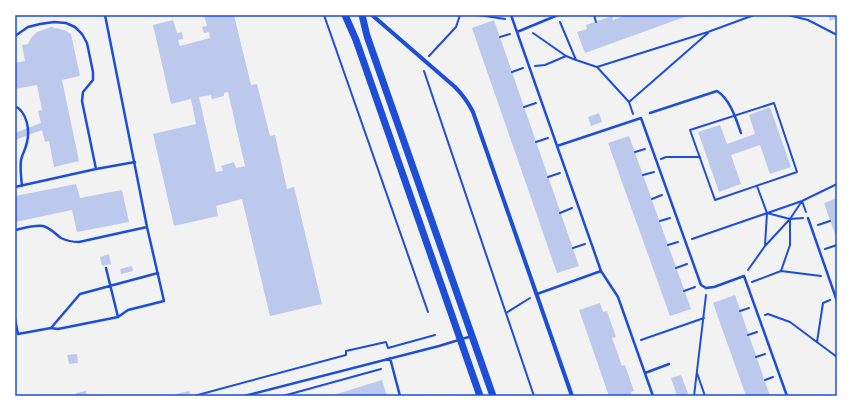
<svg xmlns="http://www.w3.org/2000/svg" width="852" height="411" viewBox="0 0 852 411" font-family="'Open Sans',sans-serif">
  <rect width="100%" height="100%" fill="#f2f2f2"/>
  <path fill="#bdc9ec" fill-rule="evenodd" d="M204 15H226V16L234 15 251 85 257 84 270 136 275 135 287 189 294 187 322 304 270 316 242 199 216 206 218 216 174 226 153 134 196 124 191 99 171 104 153 25 173 20 177 33 182 32 183 39 178 40 180 46 210 38 209 32 204 33 202 27 207 26ZM228 92 245 166 236 168 234 162 221 166 223 171 216 172 199 97 211 95 212 99 224 96V93Z
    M626 15H690L585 53 577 32 587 29 586 25 612 16 613 20Z
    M828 15H836L837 18 830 21Z
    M494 20 579 266 557 273 472 28Z
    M51 27 64 30 71 34 80 76 62 80 79 161 54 167 49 141 45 142 42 130 15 140V133L41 123 38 111 42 110 37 85 15 89V63L25 61 22 45 28 44 31 38 37 32Z
    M770 107 791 167 770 174 760 145 731 155 741 184 719 192 698 132 720 125 727 144 755 134 749 115Z
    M599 113 602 122 591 126 588 117Z
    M629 136 691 309 670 316 608 143Z
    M76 184 80 198 122 190 129 222 77 232 72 210 15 222V196Z
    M837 198V240L824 203Z
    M109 254 111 264 102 266 100 257Z
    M132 266 133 271 121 274 120 269Z
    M735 295 770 396H746L713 303Z
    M600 303 603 312 607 311 616 337 612 338 622 366 625 365 634 391 631 392 632 396H609L579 310Z
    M77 354 78 363 69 364 67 355Z
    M681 375 689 396H677L671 378Z
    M382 380 387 396H330Z
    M86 391 87 396H76V393Z
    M189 391 191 396H177L176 394Z"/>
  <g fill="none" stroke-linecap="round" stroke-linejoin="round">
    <path stroke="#1d4ed8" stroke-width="2" d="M324 15 428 312
      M478 15 505 19
      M594 15 596 22
      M788 15 808 20 837 35
      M560 22 576 60 597 67 629 102 633 114
      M533 33 566 56 576 60
      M500 37 510 34
      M429 56 456 27 460 15
      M535 66 545 65 566 56
      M597 67 708 32 754 15
      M424 71 534 396
      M512 72 523 68
      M629 102 708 33
      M774 103 797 172 715 200 690 130Z
      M524 107 536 103
      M536 142 548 138
      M635 152 645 149
      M661 159 666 157H700
      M643 175 654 172
      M548 177 560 173
      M757 186 767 213 765 245
      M652 199 662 195
      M560 213 572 208
      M767 213 790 219 803 218
      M660 221 670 218
      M818 225 830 221
      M692 239 802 201 806 212
      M668 245 678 242
      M573 248 585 244
      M825 249 837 245
      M676 268 687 264
      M748 270 765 246 790 219 802 201 837 184
      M781 271 790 245V220
      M752 282 781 271 821 276
      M684 291 695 287
      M740 311 749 308
      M506 313 530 298
      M765 315 768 314 790 322 837 357
      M748 335 757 332
      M641 340 704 318
      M817 342 823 303 830 300
      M756 357 765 354
      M697 373 705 396
      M765 380 773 377
      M194 396 346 355V351L386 342 388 348 435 335
      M283 396 381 369
      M694 396 706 295"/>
    <path stroke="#1d4ed8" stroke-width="2.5" d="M511 15 601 271 618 297 653 396
      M517 32 558 15
      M15 36 28 27 40 24 54 22 66 23 75 27 82 34 87 43 93 72V80L83 92 82 101 96 169
      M15 106C27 112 30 130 27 142 26 149 22 154 21 160 20 169 21 177 22 186
      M650 113 717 91C730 99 736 119 741 133
      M557 146 641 118 701 285 706 288 714 287 744 276 787 396
      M15 187 96 169 135 162
      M808 218 837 301
      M15 230C24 228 34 225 43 226 51 228 55 234 61 238 67 241 73 242 79 242L147 227 105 15
      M106 268 118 317
      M537 294 601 271
      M15 319 18 334 51 328 58 329 118 317 128 310 164 301 147 227
      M51 328 80 294 158 273
      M390 358 400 396
      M645 373 669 364
      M244 396 439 346 472 336"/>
    <path stroke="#1d4ed8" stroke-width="4" d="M372 15 455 87C463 95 468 102 473 112L572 396"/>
    <path stroke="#1d4ed8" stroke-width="7" d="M345 15 356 40 480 396
      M362 15 367 36 493 396"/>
  </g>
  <rect width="852" height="411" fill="none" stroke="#ffffff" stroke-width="32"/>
  <rect x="16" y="16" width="820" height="379" fill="none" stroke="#1d4ed8" stroke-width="1.5"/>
</svg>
